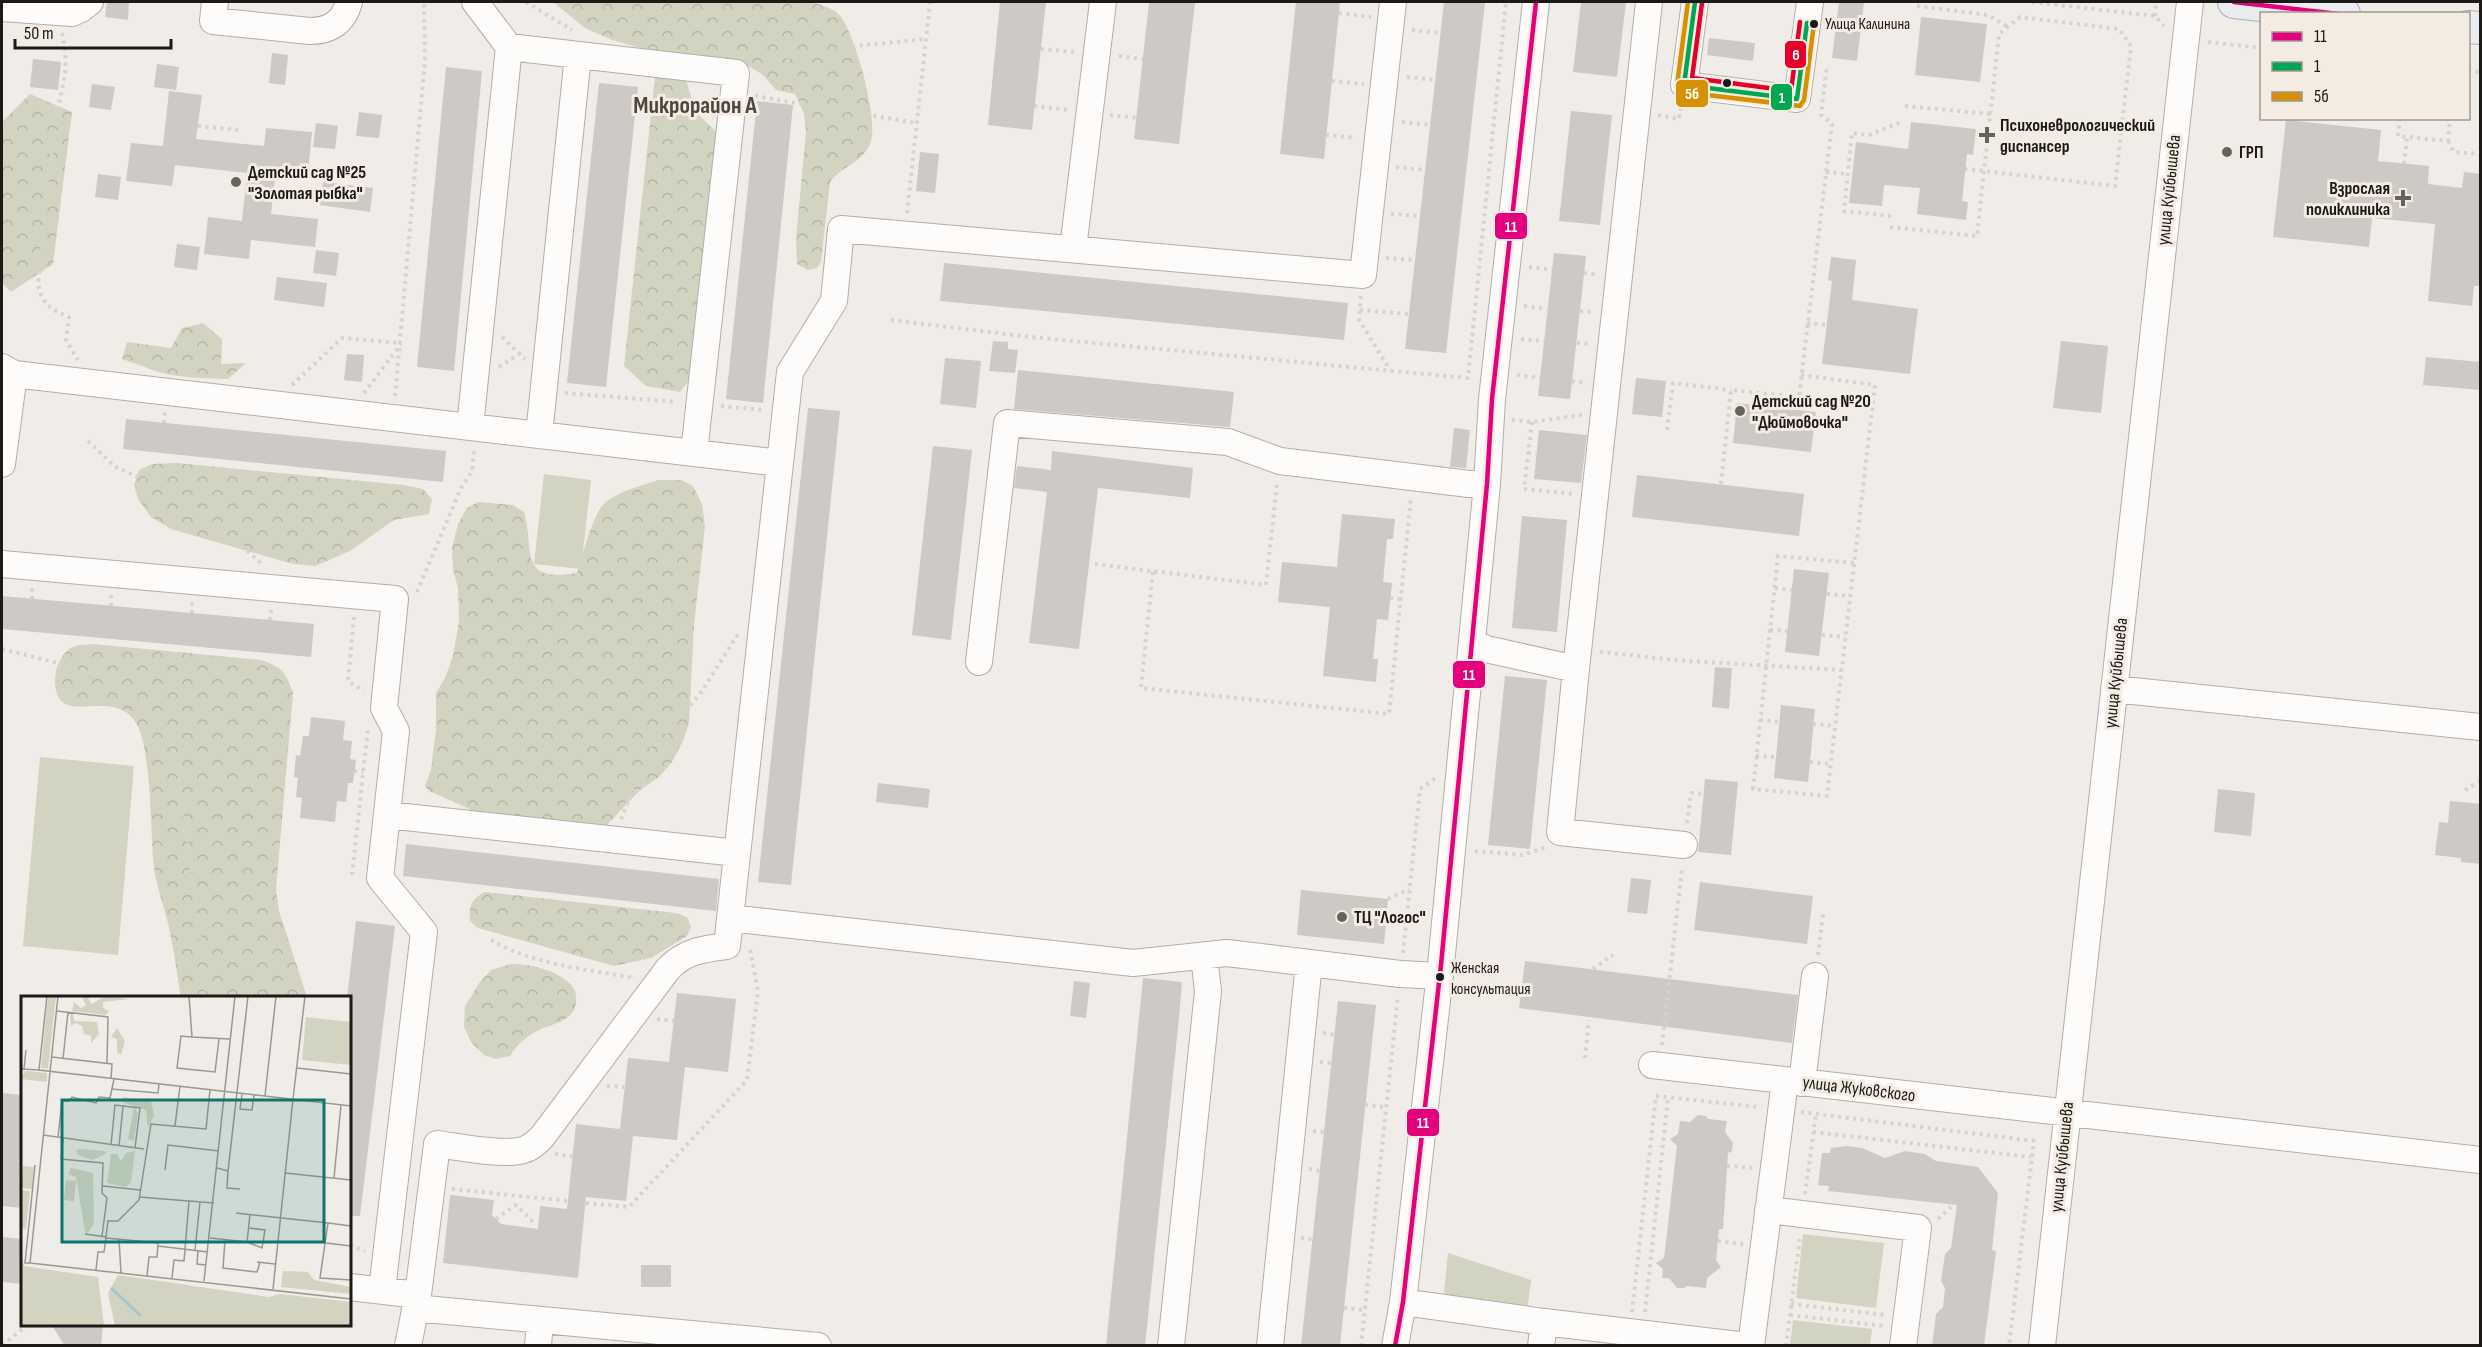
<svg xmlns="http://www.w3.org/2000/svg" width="2482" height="1347" viewBox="0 0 2482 1347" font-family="'Sofia Sans Condensed',sans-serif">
  <defs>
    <pattern id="forest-crowns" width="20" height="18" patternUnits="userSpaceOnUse" patternTransform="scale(1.5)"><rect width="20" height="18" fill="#d2d4c1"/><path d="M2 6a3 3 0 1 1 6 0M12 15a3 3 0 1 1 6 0" fill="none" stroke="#b4b5a5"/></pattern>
  </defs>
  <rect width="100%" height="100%" fill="#f0ece7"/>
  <path fill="#d2d4c1" d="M544 474 591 480 581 569 534 564Z
    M40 757 134 766 118 955 23 946Z
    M1803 1234 1884 1243 1876 1308 1796 1298Z
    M1448 1253 1531 1280 1527 1311 1443 1302Z
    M1793 1320 1872 1329 1870 1345H1790Z"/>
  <path fill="url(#forest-crowns)" d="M553 2H808C819 4 834 7 841 17 856 37 878 118 871 141 864 163 841 166 830 182L821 262 817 268 808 270 797 264 796 238 806 132 804 113 795 94 776 90 763 75 744 63 647 50 612 40 585 28Z
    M684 72 695 111 722 138 694 374 680 392 646 386 624 366 655 76Z
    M30 94 72 112 53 264 11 292 2 283V122Z
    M203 323 222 339 221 364 246 363 228 379C205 378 180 378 158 372 146 368 135 363 122 359L127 342 171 348 182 328Z
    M177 463 404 485 423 489 432 499 429 514 394 520 350 551 315 566 293 564 171 529 151 517 138 499 134 485 139 470 152 464Z
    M659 480H681L693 486 702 504 705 526 694 625 689 723 683 741 672 762 659 777 640 790 605 827 504 821 474 811 429 791 425 786 431 770 436 729V693L445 678 453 656 459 621 458 588 453 570 452 548 458 524 467 508 478 502 513 505 524 512C535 550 517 583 577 573 582 557 593 514 604 504 616 492 643 485 659 480Z
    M93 644 261 660C282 667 286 672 293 693L276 890 279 911 307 997H181C176 969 173 940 165 912 161 897 156 883 154 868 150 833 152 749 136 723 117 690 71 719 59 698 50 682 57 653 75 646 80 644 88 645 93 644Z
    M485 892 676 913 687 917 691 927 687 936 651 958 614 966 478 928 470 921C468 907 472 898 485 892Z
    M511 964C531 964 553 969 568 982 574 987 576 990 576 998 578 1021 553 1023 537 1031 525 1037 517 1045 510 1056L496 1059 484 1055 471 1042 464 1027 465 1006 480 982 491 970Z"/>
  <path fill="#cdc9c5" d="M107 2 129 3 128 20 105 17Z
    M1000 2H1046L1032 130 988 125Z
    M1149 2H1195L1179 144 1134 139Z
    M1296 2H1340L1324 159 1280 154Z
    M1444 2H1485L1446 353 1405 349Z
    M1581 2H1626L1617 77 1573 72Z
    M1839 2H1864L1857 61 1832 58Z
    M1921 17 1987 24 1980 82 1915 75Z
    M1709 38 1755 43 1753 61 1707 55Z
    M272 53 288 55 285 85 269 83Z
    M33 59 61 62 58 90 30 87Z
    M157 64 179 67 176 90 154 87Z
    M446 67 482 71 454 371 417 367Z
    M599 83 638 87 606 387 567 383Z
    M92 84 115 87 111 110 89 107Z
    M169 91 202 95 196 139 264 146 266 128 312 132 308 172 276 169 271 214 318 219 315 247 251 240 249 259 204 254 208 217 242 221 247 173 175 165 172 186 126 181 131 143 163 146Z
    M757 101 793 105 763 403 726 399Z
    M1571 111 1612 115 1600 225 1559 221Z
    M359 112 382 115 379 138 356 136Z
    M2286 120 2381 130 2378 161 2429 166 2428 184 2462 188 2464 172 2481 174V286H2474L2472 306 2428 301 2435 224 2372 218 2369 247 2273 237Z
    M1911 122 1976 129 1973 155 1967 154 1962 201 1968 202 1966 220 1917 214 1920 188 1884 185 1882 206 1849 203 1856 142 1908 149Z
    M316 123 338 126 335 149 313 147Z
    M920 152 939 154 935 193 916 191Z
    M98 174 121 177 118 200 95 197Z
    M323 182 373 188 370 212 320 205Z
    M177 244 200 247 197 270 174 267Z
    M316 250 339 253 336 276 313 273Z
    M1554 253 1586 256 1570 399 1538 396Z
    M1831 257 1856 260 1852 300 1918 309 1910 374 1822 364 1832 281 1828 280Z
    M944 263 1348 303 1344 340 940 301Z
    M277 277 327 283 324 307 274 300Z
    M993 341 1008 342V349L1018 350 1015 373 989 371Z
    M2061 341 2108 346 2101 413 2053 408Z
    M347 354 364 355 362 382 344 380Z
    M2426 357 2481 362V390L2423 385Z
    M945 358 981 361 976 408 940 404Z
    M1018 370 1234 392 1230 427 1014 409Z
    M1636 378 1666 381 1662 417 1632 414Z
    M1737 403 1816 412 1811 452 1733 443Z
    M808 408 840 411 791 885 758 882Z
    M126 419 446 451 443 482 123 449Z
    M1454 428 1470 430 1466 468 1450 467Z
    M1539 430 1587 435 1581 483 1534 479Z
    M933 446 972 450 951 640 912 635Z
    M1052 451 1193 468 1190 498 1098 488 1079 649 1029 643 1047 492 1014 488 1017 466 1051 470Z
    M1637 475 1804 494 1799 536 1632 517Z
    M1342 514 1395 519 1393 539H1387L1383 582 1392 583 1388 620 1377 619 1373 659H1378L1376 682 1323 676 1330 607 1278 602 1282 562 1337 567Z
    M1522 516 1567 520 1557 632 1512 628Z
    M1794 569 1829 573 1819 656 1785 652Z
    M2 596 314 624 311 657 2 629Z
    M1715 667 1732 668 1729 709 1712 707Z
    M1505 676 1547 680 1530 849 1488 845Z
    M1781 705 1815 709 1808 782 1774 778Z
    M311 717 345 721 343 740 352 741 350 759 356 760 353 783H348L346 802 337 801 335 822 300 818 302 798 296 797 298 778 294 777 296 755 300 756 303 736H309Z
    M1705 779 1738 782 1731 855 1698 852Z
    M878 783 930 789 928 808 876 802Z
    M2218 789 2255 793 2251 836 2214 832Z
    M2450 801 2481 804V864L2461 862V858L2435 855 2439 822 2448 823Z
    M406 844 719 879 716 911 403 876Z
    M1631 878 1651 880 1647 914 1627 912Z
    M1700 882 1813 896 1807 944 1694 930Z
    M1301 890 1388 899 1384 944 1297 935Z
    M356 921 395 926 360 1216H350V998H347Z
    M1525 961 1798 995 1792 1043 1519 1008Z
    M1143 978 1182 982 1179 1018 1145 1346H1106Z
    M1074 981 1090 983 1086 1018 1070 1016Z
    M677 993 736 999 728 1072 685 1067 677 1140 633 1136 626 1201 586 1197 578 1278 443 1263 450 1195 494 1200 492 1215 501 1224 538 1229 540 1206 567 1209 576 1124 620 1129 628 1058 669 1062Z
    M1338 1001 1376 1005 1344 1308 1340 1346H1301Z
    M2 1093 22 1095V1208L2 1206Z
    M1698 1115 1706 1116 1708 1119 1727 1121 1725 1132 1733 1143 1732 1151 1728 1153 1723 1229H1719L1716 1260 1721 1267 1707 1278 1706 1288 1687 1286 1684 1288H1677L1669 1278H1662L1663 1269 1656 1263 1664 1258 1677 1146 1670 1139 1678 1134 1680 1121 1690 1122Z
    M1847 1146 1862 1148 1885 1158 1905 1151 1925 1154 1936 1161 1978 1167 1998 1193 1992 1250 1996 1251 1984 1346H1932L1936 1314 1943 1307 1945 1288 1941 1281 1945 1254 1951 1248 1957 1205 1828 1191 1829 1186 1818 1185 1822 1153H1830L1831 1148Z
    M2 1237 22 1239V1284L2 1282Z
    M641 1265H671V1287H641Z
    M51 1324H103L101 1346H65Z"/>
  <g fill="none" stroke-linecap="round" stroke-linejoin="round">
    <g stroke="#b1aeaa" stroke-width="28">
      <path id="minor" d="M215 2 213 21 310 31C330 31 344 22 349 2
        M475 2 509 47
        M1695 2 1684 85 1797 99 1810 2
        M2 8 72 13 81 9 90 2
        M1073 249 1103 2
        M2 367 14 374 780 463
        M470 427 509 47 736 73 694 453
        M539 435 578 55
        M2 464 14 374
        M2 564 395 599 384 708 396 731 380 878 424 932 382 1290
        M1472 642 1486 649 1576 669 1649 2
        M979 662 1007 423 1228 442 1280 461 1469 484H1487
        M1576 669 1560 832 1684 845
        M2114 689 2480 727
        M387 815 737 853
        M730 918 1133 963 1227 953 1400 974 1440 976
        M1652 1065 2480 1160
        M1802 1083 1815 976
        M1768 1210 1918 1228 1903 1346
        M350 1287 418 1295 408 1346
        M418 1295 437 1144C459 1147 503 1156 523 1150 531 1148 536 1143 542 1137L668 969C685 951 703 949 727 946L790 372 834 301 841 229 1363 275 1393 2
        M1403 1302 1544 1322 1747 1346
        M415 1308 818 1346
        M538 1346 540 1320
        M1171 1346 1208 991 1204 956
        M1270 1346 1309 963
        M1395 1346 1403 1302 1441 965 1487 484 1492 399 1536 2
        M1541 1346 1544 1322
        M1751 1346 1785 1081
        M2042 1346 2190 2"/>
    </g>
    <g stroke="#abb0b6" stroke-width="34">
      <path id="major" d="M2234 2 2344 14
        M2468 27 2480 28"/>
    </g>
    <path stroke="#d5d3d2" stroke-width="4" stroke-dasharray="3 4.5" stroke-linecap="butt" d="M526 2 572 30
      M2032 2 2155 16 2164 26
      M1917 6 1988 15 2008 27
      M1339 13 1371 17
      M2155 16 2156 2
      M1412 30 1441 33
      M62 33C70 68 63 81 57 114 47 169 44 227 38 283 41 303 51 310 69 317L66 340 78 360
      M2208 42 2262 48
      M1041 49 1076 52
      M1119 56 1143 59
      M757 67 854 46 926 39
      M2468 71 2480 72
      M1407 77 1436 80
      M1332 81 1364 84
      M755 96 917 123
      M1034 106 1069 110
      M1905 106 1990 114
      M1110 115 1137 118
      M1658 115 1679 119 1681 106
      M2400 118 2398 136 2448 141 2450 118
      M1402 122 1431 125
      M198 126 239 130
      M1326 135 1356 138
      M2448 141 2454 152 2480 154
      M2404 164 2407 137
      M1396 167 1425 170
      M1826 172 1848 174
      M907 213 930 2
      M1391 214 1420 216
      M1891 216 1844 211 1852 133 1869 135 1903 121
      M1890 227 1977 236C1984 169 1992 101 1999 34L2020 17 2119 29 2131 46 2115 186 1984 171 1965 169
      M1386 258 1415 260
      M1529 267 1552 270
      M1584 273 1599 275
      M1361 296 1359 320 1390 370
      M1524 306 1547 309
      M1360 310 1409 314
      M1580 311 1594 312
      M891 320 1031 337 1468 378 1506 2
      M1807 323 1826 325
      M502 337 525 359
      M1521 339 1544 341
      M1577 343 1591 344
      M499 367 521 353
      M1517 375 1540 378
      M1801 375 1875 385 1827 796 1753 789 1778 556 1854 563
      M1572 381 1587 383
      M292 385 342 338 401 343
      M364 393 401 344
      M565 393 677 402
      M395 396 425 59 424 2
      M721 406 764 410
      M1512 420 1532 422 1582 415
      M1532 422 1524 489 1573 494
      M164 423 165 412
      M1667 430 1673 383 1731 390
      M88 441 114 466 161 488 210 518 262 564
      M1528 453 1537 454
      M1721 484 1731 390 1799 397 1832 124 1821 115 1827 65
      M1095 564 1266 585 1277 483
      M1153 572 1141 688 1389 714 1411 497
      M1775 588 1792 590
      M417 592 461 488 472 471 474 449
      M1827 594 1850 596
      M1390 598 1401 599
      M32 599V587
      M111 606V595
      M192 613V602
      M354 617 348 681 364 691
      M270 620 271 609
      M1770 630 1787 631
      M1822 635 1845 637
      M2 649 102 674 138 698 166 732 175 754 187 833 207 998
      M1600 652 1687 661 1842 670
      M1760 720 1780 722
      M1813 724 1835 726
      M1756 756 1776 757
      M1810 762 1831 764
      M354 771 363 772
      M2465 790 2480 781
      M621 819 649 752 700 694 738 634
      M1687 823 1691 793 1704 794
      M1475 851 1522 855 1547 847
      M352 875 368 728
      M1388 899 1409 889
      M491 940C534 965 586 969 634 978
      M1403 953 1420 789 1436 778
      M1818 955 1823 914
      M1593 969 1613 955
      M657 1019 674 1021
      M1323 1033 1335 1035
      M1662 1045 1682 868
      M1585 1058 1589 1020
      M1320 1062 1331 1063
      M607 1086 624 1087
      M1365 1105 1386 1107
      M1801 1112 2034 1141 2009 1346
      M1313 1131 1324 1132
      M1813 1132 2031 1157
      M555 1154 572 1156
      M1727 1166 1752 1168
      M1309 1169 1320 1171
      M452 1189 568 1201
      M1805 1194 1816 1114
      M586 1203 629 1207 747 1080 758 991 750 950
      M496 1219 516 1205 535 1224
      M1938 1219 1951 1207
      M1301 1238 1312 1239
      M1718 1241 1744 1244
      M350 1245 365 1251
      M1791 1304 1886 1315
      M1344 1308 1365 1310
      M1632 1312 1656 1096 1759 1107
      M1645 1312 1668 1098
      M1790 1315 1884 1326
      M2 1345 29 1324
      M1361 1346 1398 996
      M1786 1346 1800 1237"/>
    <use href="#minor" stroke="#fdfcfb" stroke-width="26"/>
    <use href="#major" stroke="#e9edf1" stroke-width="32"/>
    <g stroke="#f4ece3" stroke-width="9">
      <path id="bus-1" d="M2234 2 2339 14
        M1395 1346 1403 1302 1441 965 1487 484 1492 399 1536 2"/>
    </g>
    <g stroke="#f4ece3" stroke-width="9">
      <path id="bus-2" d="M1695 2 1684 85 1797 99 1807 23"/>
    </g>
    <g stroke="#f4ece3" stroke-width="9">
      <path id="bus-3" d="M1688 2 1677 85 1682 92 1800 106 1804 100 1814 24"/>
    </g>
    <g stroke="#f4ece3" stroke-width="9">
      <path id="bus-4" d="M1702 3 1692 78 1791 91 1800 22"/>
    </g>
    <use href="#bus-1" stroke="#e5007d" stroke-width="4.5"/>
    <use href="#bus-2" stroke="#00a651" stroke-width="4.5"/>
    <use href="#bus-3" stroke="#d69103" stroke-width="4.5"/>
    <use href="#bus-4" stroke="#e4002b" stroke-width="4.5"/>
  </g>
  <g fill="#1c1916" stroke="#f4ece3" stroke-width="2">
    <circle cx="1814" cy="24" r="5"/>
    <circle cx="1727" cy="83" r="5"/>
    <circle cx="1440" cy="977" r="5"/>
  </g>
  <g fill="#66635f" stroke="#f4ece3" stroke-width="2">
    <path d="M1984 126h6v6h6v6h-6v6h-6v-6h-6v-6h6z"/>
    <circle cx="2227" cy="152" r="6"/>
    <circle cx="236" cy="182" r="6"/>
    <path d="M2400 189h6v6h6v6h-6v6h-6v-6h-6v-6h6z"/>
    <circle cx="1740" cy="411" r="6"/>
    <circle cx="1342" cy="917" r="6"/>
  </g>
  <g text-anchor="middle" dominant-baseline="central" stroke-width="6" stroke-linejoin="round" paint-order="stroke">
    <g font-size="16" fill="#1c1916" stroke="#f4ece3" text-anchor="start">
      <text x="1825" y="24">Улица Калинина</text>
      <text x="1451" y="968">Женская<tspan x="1451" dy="21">консультация</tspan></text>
    </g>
    <g font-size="18" font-weight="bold" fill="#1c1916" stroke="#f4ece3" text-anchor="start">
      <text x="2000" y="125">Психоневрологический<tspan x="2000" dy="21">диспансер</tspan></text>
      <text x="2239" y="152">ГРП</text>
      <text x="248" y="172">Детский сад №25<tspan x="248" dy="21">"Золотая рыбка"</tspan></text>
      <text x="2390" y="188" text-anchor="end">Взрослая<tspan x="2390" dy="21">поликлиника</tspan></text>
      <text x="1752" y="401">Детский сад №20<tspan x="1752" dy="21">"Дюймовочка"</tspan></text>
      <text x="1354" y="917">ТЦ "Логос"</text>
    </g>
    <g font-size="18" fill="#1c1916" stroke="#f4ece3">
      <text transform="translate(2169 190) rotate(-84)">улица Куйбышева</text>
      <text transform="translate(2116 673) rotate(-84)">улица Куйбышева</text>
      <text transform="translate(1859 1089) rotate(7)">улица Жуковского</text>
      <text transform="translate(2062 1157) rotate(-84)">улица Куйбышева</text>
    </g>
    <g font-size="24" font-weight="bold" fill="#4e4740" stroke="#f4ece3">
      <text x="695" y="105">Микрорайон А</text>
    </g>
  </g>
  <g transform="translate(21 996)">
    <rect width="330" height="330" fill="#f0ece7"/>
    <path d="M27 0H35L27 73 20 72ZM285 21 330 26V69L281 64ZM4 75 26 77V86L0 83ZM2 170 13 171 11 193 0 192ZM45 184 55 185 53 205 43 204ZM1 194 9 195 5 233 0 232Z" fill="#d2d4c1"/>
    <path d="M51 0H70L67 3 71 8 84 0 108 3 82 6V12L88 15 85 19 51 15 53 6 60 12 65 9 61 1ZM52 18 53 25 76 26 78 38 70 47V40L63 38 61 30 55 27 50 30 49 19ZM96 32 104 45 100 59 96 57V43L90 41ZM102 101 130 105 133 119 127 132 125 114 103 107ZM113 111 117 118 113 145 107 143ZM59 153 83 155 86 157 72 164 57 159 55 154ZM114 155 110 186 105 191 86 187 90 158H96L100 165 105 157ZM50 172 72 177 73 227 67 237 64 236 55 181 47 178ZM0 257 3 270 77 281 83 330H0ZM262 275 287 276 293 284 330 291V298L260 291ZM97 279 248 301 259 298 330 306V330H94L87 297Z" fill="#d2d4c1"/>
    <path fill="none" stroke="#a0c8d4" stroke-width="3" d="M90 292 120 320"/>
    <path fill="none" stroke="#9b9893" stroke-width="1.5" d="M26 0 18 74 330 110M168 0 171 41 209 43M36 15 87 21 86 67M171 41 160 40 156 72 194 76 198 43M31 61 91 68 90 83M42 63 47 16M276 72 330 78M0 73 18 74M3 73 5 54M29 76 37 0M90 93 137 97 138 88M221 98 219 113 231 114 233 99M244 100 255 0M272 103 284 0M154 130 159 90M22 139 123 153M37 141 41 105H48L51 101 75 107 78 101 89 102 93 83M42 143 40 163 82 167 81 197 86 202 81 240M90 149 94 109 119 112 114 152M98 150 102 110M196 172 207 175 227 0M144 174 147 149 198 155M207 175 206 192 219 193M264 177 330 184M313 182 320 109M82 190 119 194M118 201 193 207M215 217 307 227 299 282 330 284M307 227 330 230M64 238 85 241 83 256H77L75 274M85 241 87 225H97L118 204 130 128 185 133 189 94M85 242 137 247 136 261H128L126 280M189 242 226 246 229 218M98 243 100 277M204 244 202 272 236 276 239 266M226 246 241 252 244 234 228 232M305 247 330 250M137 250 187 256M174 254 179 206M177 255 176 268 185 269M236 266 254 268M9 267 330 303M9 267 29 76M9 267H4L14 169M151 282 153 264 163 265 168 205M183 285 214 0M252 293 272 103"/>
    <path fill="#0f766e" fill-opacity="0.15" stroke="#0f766e" stroke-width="3" d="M41 104H303V246H41Z"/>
    <rect width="330" height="330" fill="none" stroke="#1c1916" stroke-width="3"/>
  </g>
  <g stroke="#f4ece3" stroke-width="2">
    <rect x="1784" y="40" width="23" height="29" rx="6" fill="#e4002b"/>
    <rect x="1675" y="79" width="34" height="29" rx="6" fill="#d69103"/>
    <rect x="1770" y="83" width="23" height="28" rx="6" fill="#00a651"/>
    <rect x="1494" y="212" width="34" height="28" rx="6" fill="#e5007d"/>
    <rect x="1452" y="660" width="34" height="29" rx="6" fill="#e5007d"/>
    <rect x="1406" y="1108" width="34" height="29" rx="6" fill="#e5007d"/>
  </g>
  <g font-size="16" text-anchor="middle" font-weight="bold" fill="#fff">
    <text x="1796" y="60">6</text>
    <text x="1692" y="99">5б</text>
    <text x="1782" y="103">1</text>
    <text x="1511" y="232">11</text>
    <text x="1469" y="680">11</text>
    <text x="1423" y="1128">11</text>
  </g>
  <rect width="2482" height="1347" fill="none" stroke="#1c1916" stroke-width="6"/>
  <rect x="2260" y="12" width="210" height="108" fill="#f4ece3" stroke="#9e9891" stroke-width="1.5"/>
  <rect x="2272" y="32" width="30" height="9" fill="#e5007d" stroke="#9e9891" stroke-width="1.5"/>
  <text x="2314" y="42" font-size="18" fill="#1c1916">11</text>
  <rect x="2272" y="62" width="30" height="9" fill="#00a651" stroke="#9e9891" stroke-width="1.5"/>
  <text x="2314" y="72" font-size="18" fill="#1c1916">1</text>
  <rect x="2272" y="92" width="30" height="9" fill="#d69103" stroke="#9e9891" stroke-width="1.5"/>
  <text x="2314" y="102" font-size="18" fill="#1c1916">5б</text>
  <path d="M15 39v9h156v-9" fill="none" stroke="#1c1916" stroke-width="3"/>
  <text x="24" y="39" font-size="18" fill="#1c1916" stroke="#f4ece3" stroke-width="4.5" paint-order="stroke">50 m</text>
</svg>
